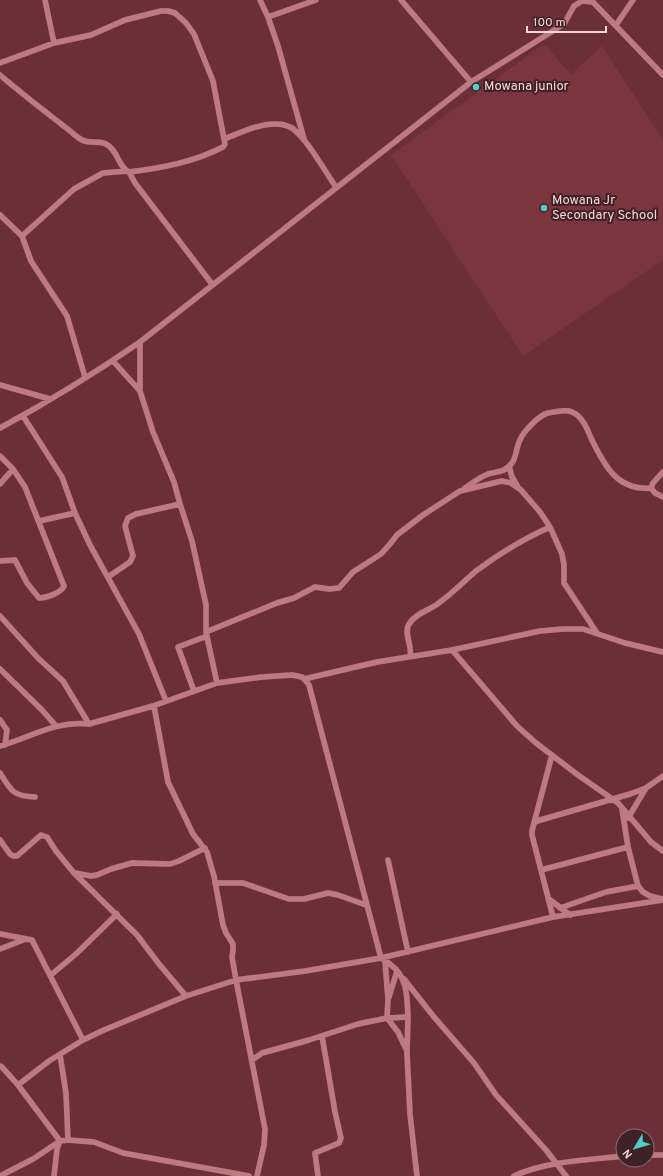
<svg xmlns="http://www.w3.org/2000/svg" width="663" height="1176" viewBox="0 0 663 1176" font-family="Overpass,sans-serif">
  <rect width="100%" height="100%" fill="#6b2f37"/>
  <path fill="#7a353f" d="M541 46H546L571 74 602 46 663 140V260L523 356 391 155Z"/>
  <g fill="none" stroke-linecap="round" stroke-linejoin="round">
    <g stroke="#824e56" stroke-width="6">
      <path id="minor" d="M45 0 54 43
        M260 0 268 17 278 46 304 139
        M401 0 471 82
        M591 0 663 75
        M268 17 316 0
        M616 25 633 0
        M0 63 54 43 91 35 125 20 161 11H168L175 13 186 23 194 34 213 81 224 139C240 133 260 123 277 124 282 124 288 126 292 128 308 140 324 170 336 187
        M0 75C21 93 43 110 65 127 71 131 76 137 82 140 89 144 99 140 106 144 118 150 118 167 129 172L135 183 212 284
        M129 172C162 168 194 162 223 147L225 144 224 139
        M0 215 22 236 31 261 67 316 85 377
        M22 236 74 189 103 173 127 171
        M140 342V391L153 432 174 482 180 504 192 541 206 605V632L217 683
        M113 361 140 391
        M0 385 50 399
        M23 416 62 477 75 513 90 545 139 634 166 701
        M0 428C48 402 95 373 140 342L471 82 564 24 574 6 582 1 593 2
        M0 456 13 469 25 487 64 586C61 593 46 598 39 598L27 583 15 560 0 561
        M509 466 512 477 518 487
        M0 484 13 469
        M465 488C472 483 480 477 488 474 499 471 504 473 512 463 517 456 516 447 520 440 523 432 539 415 548 413 554 412 565 409 572 412 582 416 587 428 591 438 604 465 617 491 651 488
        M651 488 653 483 663 472
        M651 488 655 493 663 497
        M39 521 75 513
        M108 577 130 562 133 556 125 526 128 518 136 514 180 504
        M0 616 38 658 63 681 89 724
        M206 632 277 603 294 598 315 587 329 589 339 588 353 572 381 554 390 544 397 535 423 515 460 491 502 481 511 483 521 490 540 512 550 527 562 554 564 565V583L597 633
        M452 650 517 726 536 743 578 775 618 803 651 842 663 851
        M410 657C413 646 403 633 409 624 415 614 427 611 436 605 451 595 463 582 476 571 499 554 523 539 550 527
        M0 669 42 710 56 726
        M304 679 377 662 452 650 540 631 563 629H583L625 643 663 652
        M194 691 178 647 207 636
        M154 706 168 782 193 834 207 852 214 876 223 925 226 933 233 944V950L232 957 236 980 265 1129 264 1145 257 1176
        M0 720 7 730 5 745
        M0 746C29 738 57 720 89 724L153 706 217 683 262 677 292 675 302 677 306 681 309 685 381 958 553 917 663 900
        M0 773C11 791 13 796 35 797
        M622 809 628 847 638 886 643 892 650 896 663 899
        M628 818 646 788
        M534 823 552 755
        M0 840 10 854 13 856H17L41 835 47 837 56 851 74 873 137 935 159 964 186 996
        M388 860 408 952
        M541 870 628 847
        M75 873 91 876 97 875 111 869 132 863 170 864 179 861 205 848
        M215 883H243L289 899H304L328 893 338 895 366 905
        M549 899 570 915
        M560 908 606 892 638 886
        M553 917 532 835V831L534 823 537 821 630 794 646 788 663 776
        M0 934 32 940 83 1040
        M0 949 26 939
        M385 961 388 999 387 1018 398 1032 406 1049
        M51 975 77 953 117 914
        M404 979 434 1017 474 1063 496 1095 546 1150 566 1176
        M389 997 397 971
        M60 1055 66 1093 68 1140
        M252 1060 262 1053 309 1040 358 1024 387 1018 408 1017 407 1053 410 1114 417 1176
        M0 1066 2 1067 18 1085 60 1141
        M18 1085 49 1061 83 1040 104 1030 186 996 236 980 305 971 381 958C384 960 388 962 391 965 408 977 407 999 408 1017
        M647 1155H663
        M2 1175 33 1159 60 1141 68 1140 94 1142 123 1153 249 1176
        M54 1176 57 1149 60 1141
        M318 1176 315 1153 339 1143 341 1138 335 1112 322 1036
        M514 1176C547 1161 588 1160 623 1156"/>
    </g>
    <use href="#minor" stroke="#bf7980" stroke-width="5.5"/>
  </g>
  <g fill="#53cdca" stroke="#3e2225" stroke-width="1.5">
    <circle cx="476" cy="87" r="4"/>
    <circle cx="544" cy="208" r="4"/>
  </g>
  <g text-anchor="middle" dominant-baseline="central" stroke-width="4" stroke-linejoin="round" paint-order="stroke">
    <g font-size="13" fill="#fcd6d8" stroke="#3e2225" text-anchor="start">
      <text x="484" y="87">Mowana junior</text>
      <text x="552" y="201">Mowana Jr<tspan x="552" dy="15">Secondary School</tspan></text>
    </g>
  </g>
  <g transform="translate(635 1148) rotate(232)"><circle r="19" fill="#3e2225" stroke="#8a6a6d"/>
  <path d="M0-3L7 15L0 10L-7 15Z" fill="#53cdca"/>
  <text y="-6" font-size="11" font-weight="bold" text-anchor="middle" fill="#fcd6d8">N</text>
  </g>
  <path d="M527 26v6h79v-6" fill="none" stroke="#fcd6d8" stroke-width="2"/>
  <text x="533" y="26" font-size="12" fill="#fcd6d8" stroke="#3e2225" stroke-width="3" paint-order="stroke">100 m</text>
</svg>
